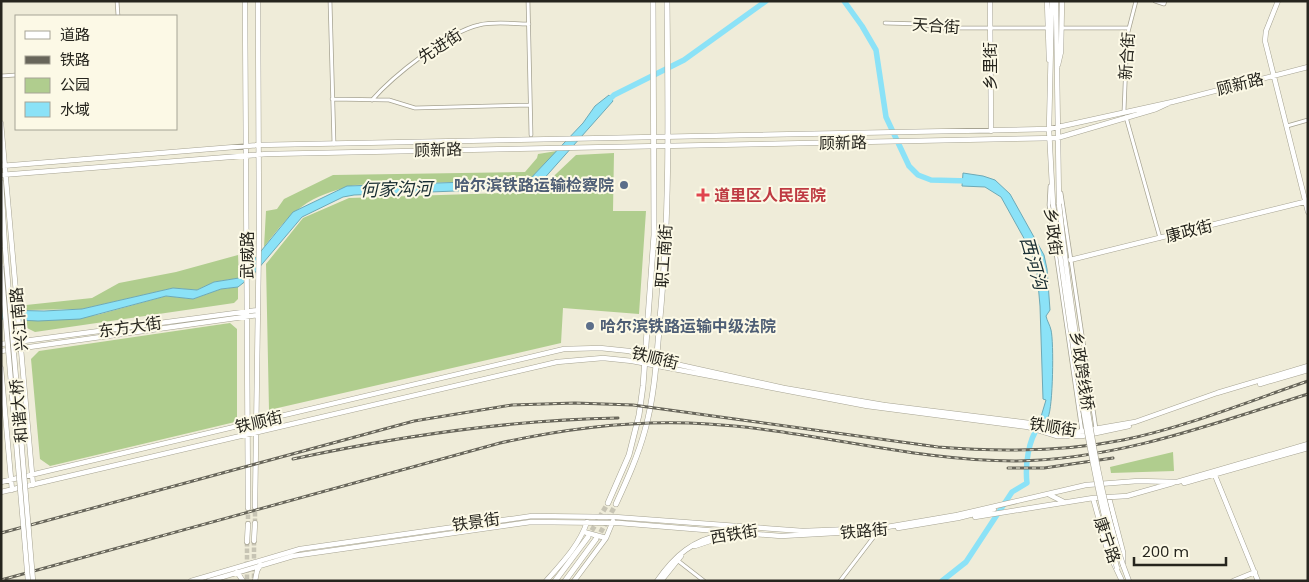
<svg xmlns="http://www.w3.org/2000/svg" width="1309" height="582" viewBox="0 0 1309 582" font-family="Poppins,'Noto Sans SC',sans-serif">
  <rect width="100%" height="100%" fill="#efecd9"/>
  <path fill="#b0cd8e" d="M557 151 529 180 355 185C307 197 294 208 264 247L266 211 277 209 284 199 333 175 525 172 537 158 538 154Z
    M614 153 613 211H646L639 314 563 308 561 343 269 410 266 264 303 218 349 198 537 192 576 155Z
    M238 255 239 278 214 282 197 290 173 288 82 309 26 310V305L92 298 119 283 176 272Z
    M238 287V299L234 303 35 332 27 328V319L54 320 97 315 166 296 193 299 221 289Z
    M230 323 237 329V417L235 422 50 466 40 459 31 359 39 351Z
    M1173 452 1174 471 1111 473 1110 467Z"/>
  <path fill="#8be2f7" stroke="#6da9b6" d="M609 95 613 101 541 182 532 188 354 195 343 197 302 217 252 276 238 287 221 289 193 299 166 296 80 319 38 321 1 319V310L44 311 82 309 173 288 197 290 214 282 239 278 293 212 347 186 529 180 583 123 595 106Z
    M963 173 983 176 995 180 1010 194 1044 255 1047 269 1050 310 1046 316C1047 321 1050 325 1051 330 1054 342 1053 408 1048 417 1045 424 1038 430 1030 431L1040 420 1046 400 1043 399 1040 306 1037 272 1031 251 1001 197 985 187 962 186Z"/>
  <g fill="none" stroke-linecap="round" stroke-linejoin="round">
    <path stroke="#8be2f7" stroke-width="5.5" d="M844 1 862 26 876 50 886 117 909 166 918 175 931 180 969 181
      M607 102 614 95 684 60 766 1
      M942 581 966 562 1012 492 1027 483C1025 466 1028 440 1039 426"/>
    <path stroke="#c7c4b4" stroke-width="4.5" stroke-dasharray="4.5 2" stroke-linecap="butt" d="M248 508V524
      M255 523V507
      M254 541V581
      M247 542V581"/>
    <path stroke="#c7c4b4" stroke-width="5" stroke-dasharray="5 2.5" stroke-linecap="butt" d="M588 537 608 503
      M597 539 616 504"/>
    <g stroke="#a6a392" stroke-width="4.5">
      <path id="street" d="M117 1 118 16
        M330 1 334 144
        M528 1 531 135
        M1155 1 1164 4 1165 1
        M885 23 922 24 937 28H1048
        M1062 28H1129
        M1 76 16 75
        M332 99 389 100 415 108 530 105
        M372 100C393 76 448 32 479 25 495 21 513 24 529 24
        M1124 111 1127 36 1136 1
        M1126 117 1160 238
        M1287 126 1308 120
        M1050 186 1049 205 1082 432
        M1061 193 1096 429
        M677 560 704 581
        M840 581 879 530"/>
    </g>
    <g stroke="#a6a392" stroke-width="5.5">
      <path id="secondary" d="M245 1 248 508
        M990 1 991 131
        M1047 1 1049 60
        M1052 1 1049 129 1053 204
        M1056 1 1059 204
        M1278 1 1266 31 1265 41 1308 212
        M1058 65 1061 52 1062 1
        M1 123 33 485
        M1 166 258 145 1049 129 1172 102 1308 67
        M1 175 267 154 1057 138 1156 109 1171 102
        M1 182 5 247
        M1070 260 1308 201
        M1 344 258 310
        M1 351 258 315
        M1 368 12 490
        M1260 384 1308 370
        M1214 473 1258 581
        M1 482 564 349 600 348 629 351 662 361 784 388 884 405 1029 423 1071 433 1135 422 1217 393 1308 366
        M1184 483 1308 448
        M1 492 557 362 603 358 632 361 867 406 1028 427 1057 436H1082L1129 426
        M1050 495 1064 502
        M1093 498 1107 549 1122 581
        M1109 498 1123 552V565L1129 581
        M255 507 259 236 258 1
        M975 517 1093 498 1127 496 1173 483
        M898 528 958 518 994 509
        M584 532 606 538
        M254 541 255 523
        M247 542 248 524
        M695 546 719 538 743 536
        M237 572 243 581
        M191 581 300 549 532 516 615 517 803 531 881 528 957 515 1086 485 1138 481 1177 482 1308 444
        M209 581 293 556 531 522 619 523 781 536 871 531
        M255 581 257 571 261 564
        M546 581C562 563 580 544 587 522
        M574 581 606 538 613 521
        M657 581C675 555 693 540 724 534
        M661 581 681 556
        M1233 581 1255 572"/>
    </g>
    <g stroke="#a6a392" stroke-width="6">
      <path id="primary" d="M608 503 629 455 639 415 643 386 654 235 653 1
        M616 504C627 480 638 456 645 430 656 391 657 348 661 307 670 205 668 104 667 1
        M555 581 588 537
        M565 581 596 539"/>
    </g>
    <use href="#street" stroke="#fff" stroke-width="3"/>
    <use href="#secondary" stroke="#fff" stroke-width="4.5"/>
    <use href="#primary" stroke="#fff" stroke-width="5"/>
    <g stroke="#68665b" stroke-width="3">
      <path id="rail" d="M293 459C400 436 508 420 618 418
        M1008 468H1044L1113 458
        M1 533 414 421 512 405 575 403 633 405 938 447C1000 452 1062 452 1123 440 1186 427 1247 402 1308 381
        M1 580 500 443C568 428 638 419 708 424 811 430 912 461 1015 461 1116 460 1213 424 1308 394"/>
    </g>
    <use href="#rail" stroke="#fcf9e6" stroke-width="1" stroke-dasharray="4" stroke-linecap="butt"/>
    <g stroke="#a6a392" stroke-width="5.5" stroke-linecap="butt">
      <path id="secondary-bridge" d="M1053 204C1070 326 1085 449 1117 568
        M1059 204C1065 261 1073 318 1082 375 1092 439 1102 503 1123 565
        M5 247 33 581
        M1 266 28 581"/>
    </g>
    <use href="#secondary-bridge" stroke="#fff" stroke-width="4.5"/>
  </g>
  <g fill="#5c6f8a" stroke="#fcf9e6" stroke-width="2">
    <circle cx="624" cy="185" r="5"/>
    <circle cx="590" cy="326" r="5"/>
  </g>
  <path fill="#e0444e" stroke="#fcf9e6" stroke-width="2" d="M700.5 187.5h5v5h5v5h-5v5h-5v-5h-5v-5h5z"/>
  <g text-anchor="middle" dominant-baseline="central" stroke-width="4" stroke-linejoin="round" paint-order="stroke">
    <g font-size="16" fill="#26251e" stroke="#fcf9e6">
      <text transform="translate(936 26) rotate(4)">天合街</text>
      <text transform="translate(440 46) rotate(-33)">先进街</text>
      <text transform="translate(1127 56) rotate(-86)">新合街</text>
      <text transform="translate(990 66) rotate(-90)">乡里街</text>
      <text transform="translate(1240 84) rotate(-14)">顾新路</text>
      <text transform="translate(843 143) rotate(-1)">顾新路</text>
      <text transform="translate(438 150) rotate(-2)">顾新路</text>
      <text transform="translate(1189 231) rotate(-14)">康政街</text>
      <text transform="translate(1053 232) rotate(83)">乡政街</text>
      <text transform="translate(247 255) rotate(-90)">武威路</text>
      <text transform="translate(664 256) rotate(-86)">职工南街</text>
      <text transform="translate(19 319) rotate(-95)">兴江南路</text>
      <text transform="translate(130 327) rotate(-8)">东方大街</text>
      <text transform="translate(655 358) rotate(14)">铁顺街</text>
      <text transform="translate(1082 371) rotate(81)">乡政跨线桥</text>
      <text transform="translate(19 411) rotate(-95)">和谐大桥</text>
      <text transform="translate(259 422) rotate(-13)">铁顺街</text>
      <text transform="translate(1053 427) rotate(9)">铁顺街</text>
      <text transform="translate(476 522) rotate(-8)">铁景街</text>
      <text transform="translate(864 531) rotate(-5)">铁路街</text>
      <text transform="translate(734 534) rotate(-9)">西铁街</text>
      <text transform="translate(1107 540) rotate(71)">康宁路</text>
    </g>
    <g font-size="16" font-weight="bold" fill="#4e5e75" stroke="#fcf9e6" text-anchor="end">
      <text x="614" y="185">哈尔滨铁路运输检察院</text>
      <text x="600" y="326" text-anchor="start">哈尔滨铁路运输中级法院</text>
    </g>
    <g font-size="16" font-weight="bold" fill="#be3a42" stroke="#fcf9e6" text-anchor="start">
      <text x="714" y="195">道里区人民医院</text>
    </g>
    <g font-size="18" font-style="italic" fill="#192e33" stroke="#fcf9e6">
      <text transform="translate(396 189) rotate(-1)">何家沟河</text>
      <text transform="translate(1034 263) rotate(74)">西河沟</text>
    </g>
  </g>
  <rect width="1309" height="582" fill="none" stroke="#26251e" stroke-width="5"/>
  <rect x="15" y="15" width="162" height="115" fill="#fcf9e6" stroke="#a6a496"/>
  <rect x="25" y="31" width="25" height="8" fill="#ffffff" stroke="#a6a496"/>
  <text x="60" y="40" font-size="15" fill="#26251e">道路</text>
  <rect x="25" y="56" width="25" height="8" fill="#68665b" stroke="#a6a496"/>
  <text x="60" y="65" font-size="15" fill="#26251e">铁路</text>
  <rect x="25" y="78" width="25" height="15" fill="#b0cd8e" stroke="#a6a496"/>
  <text x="60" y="90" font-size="15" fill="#26251e">公园</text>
  <rect x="25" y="102" width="25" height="15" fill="#8be2f7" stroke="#a6a496"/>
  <text x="60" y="115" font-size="15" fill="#26251e">水域</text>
  <path d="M1134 557v8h92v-8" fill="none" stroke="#26251e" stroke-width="2.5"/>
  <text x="1142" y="557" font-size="15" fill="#26251e" stroke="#fcf9e6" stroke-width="4" paint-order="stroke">200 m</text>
</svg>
